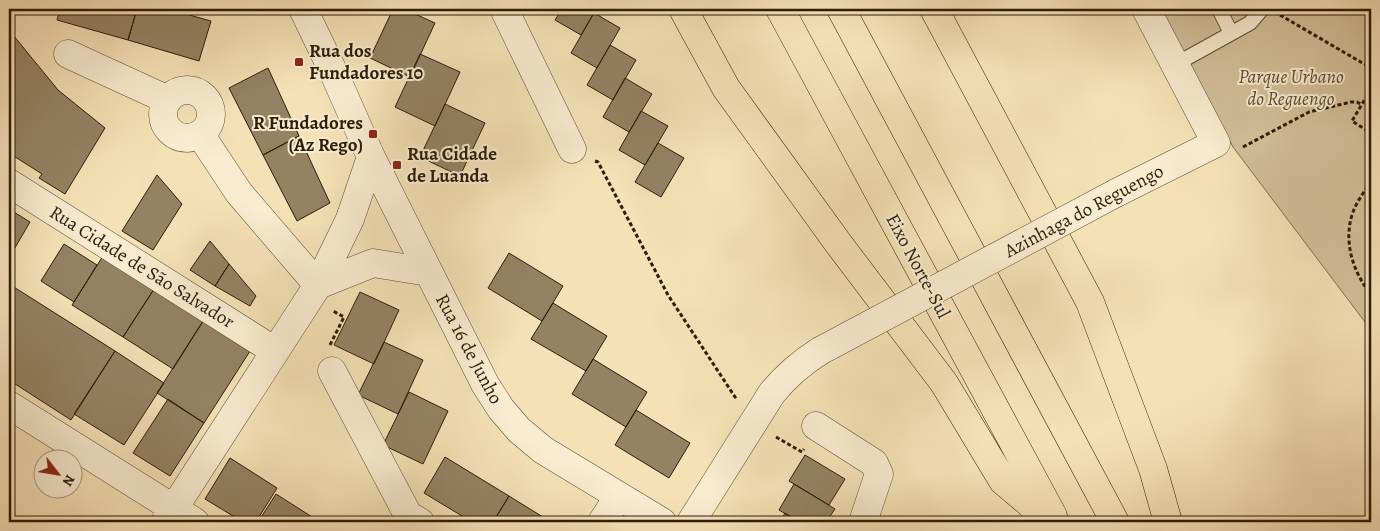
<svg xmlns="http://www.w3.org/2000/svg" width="1380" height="531" viewBox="0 0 1380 531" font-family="Alegreya,serif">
  <rect width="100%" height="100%" fill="#f6e1b6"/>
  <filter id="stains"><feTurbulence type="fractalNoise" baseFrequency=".004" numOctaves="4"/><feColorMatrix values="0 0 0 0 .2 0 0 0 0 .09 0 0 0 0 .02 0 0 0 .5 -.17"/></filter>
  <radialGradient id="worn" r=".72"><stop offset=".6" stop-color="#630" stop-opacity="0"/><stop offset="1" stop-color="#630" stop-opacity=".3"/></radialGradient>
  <path fill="#d4c099" stroke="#806e51" d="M1160 9H1371V330L1233 147Z"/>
  <path fill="#958263" stroke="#2c1c09" d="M60 9H137L128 40 57 20Z
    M137 9H168L211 21 199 61 128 40Z
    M393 9H404L435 23 410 77 370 58Z
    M562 9H596L581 35 555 20Z
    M594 13 620 28 597 68 571 53Z
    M9 30 58 90 105 128 65 194 39 178 42 174 9 153Z
    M610 45 636 60 613 100 587 85Z
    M420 54 460 72 435 126 395 107Z
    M268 68 299 136 263 155 229 88Z
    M625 78 652 94 629 132 603 117Z
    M445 104 485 123 460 176 420 157Z
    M641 111 668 126 645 165 619 150Z
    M299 136 330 203 297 221 263 155Z
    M658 143 684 158 661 197 635 182Z
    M157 175 182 204 153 250 122 231Z
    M9 209 30 222 9 258Z
    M210 241 229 264 215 286 190 270Z
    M64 244 97 265 74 302 41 281Z
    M509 253 563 286 542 321 488 288Z
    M103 256 156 286 123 337 72 305Z
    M229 264 256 296 250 306 215 286Z
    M9 284 115 351 71 420 9 380Z
    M156 286 205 318 173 369 123 337Z
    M360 292 399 310 374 364 334 345Z
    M553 303 607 336 586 371 531 339Z
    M205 318 252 348 204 423 157 393Z
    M384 342 423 360 398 414 358 395Z
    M115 351 164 383 124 445 74 414Z
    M593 359 647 392 626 427 572 394Z
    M409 392 448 411 423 464 383 445Z
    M168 399 204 423 170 476 133 453Z
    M636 410 690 443 669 478 615 445Z
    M805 455 845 479 829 505 789 481Z
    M445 457 509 496 493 522H472L424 493Z
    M230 458 277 488 256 522H243L205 499Z
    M794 484 835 509 826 522H799L779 510Z
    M276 494 320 522H258Z
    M509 496 551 522H493Z
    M785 513 799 522H780Z"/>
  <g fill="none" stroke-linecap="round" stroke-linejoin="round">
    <g stroke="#5e4d34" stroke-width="16">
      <path id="lane" d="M1219 9 1231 33
        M1176 64 1250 23 1262 9"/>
    </g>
    <g stroke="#5e4d34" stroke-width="29">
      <path id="street" d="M303 9 333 71 371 157 485 384 501 409 519 430 543 450 662 522
        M504 9 572 149
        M68 54 168 100
        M163 114a24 24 0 1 1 48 0a24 24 0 1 1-48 0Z
        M200 134 239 193 318 285
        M9 183 275 351
        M1116 193 1216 143 1146 9
        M318 285 373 263 428 272
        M332 371 408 515 420 522
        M9 405 195 522
        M816 426 874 463 879 474 863 522
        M165 522 318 285 350 219 371 157
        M602 522 619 496
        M691 522 772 393C786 376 801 363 820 351"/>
    </g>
    <g stroke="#2c1c09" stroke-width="29">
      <path id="highway" d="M683 9 726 88 838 243 944 383 1003 481 1052 522
        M780 9 1053 516
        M841 9 1115 522
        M934 9 1090 302 1153 469 1168 522"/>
    </g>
    <path stroke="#2c1c09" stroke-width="3" stroke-dasharray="4 2.5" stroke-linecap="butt" d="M1280 15 1371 68
      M1371 89 1352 121 1371 133
      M1243 147 1309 112 1351 102H1357L1362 105
      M595 161 598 162 668 295 737 400
      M1371 181C1365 191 1357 201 1353 212 1343 239 1352 272 1371 294
      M330 345 344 317 333 311
      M776 437 802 452 804 449"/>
    <use href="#lane" stroke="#f9ecd0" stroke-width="14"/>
    <use href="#street" stroke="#f9ecd0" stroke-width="28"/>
    <use href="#highway" stroke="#f6e1b6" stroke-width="28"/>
    <g stroke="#5e4d34" stroke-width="29" stroke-linecap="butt">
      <path id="street-bridge" d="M820 351 1116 193"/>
    </g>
    <use href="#street-bridge" stroke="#f9ecd0" stroke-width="28"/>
  </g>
  <g fill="#8f2418" stroke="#f9ecd0" stroke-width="2">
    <rect x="294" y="57" width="10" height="10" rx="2.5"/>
    <rect x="368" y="129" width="10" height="10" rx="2.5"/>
    <rect x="392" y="160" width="10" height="10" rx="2.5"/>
  </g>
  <g text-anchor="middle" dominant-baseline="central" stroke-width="4" stroke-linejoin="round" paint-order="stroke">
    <g font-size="19" font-weight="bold" fill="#2c1c09" stroke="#f9ecd0" text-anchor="start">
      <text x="309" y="51">Rua dos<tspan x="309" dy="22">Fundadores 10</tspan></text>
      <text x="363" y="123" text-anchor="end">R Fundadores<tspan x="363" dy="22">(Az Rego)</tspan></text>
      <text x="407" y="154">Rua Cidade<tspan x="407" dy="22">de Luanda</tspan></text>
    </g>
    <g font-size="19" font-style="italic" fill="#5e4d34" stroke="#f9ecd0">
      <text x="1291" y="77">Parque Urbano<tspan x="1291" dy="22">do Reguengo</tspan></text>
    </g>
    <g font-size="19" fill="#2c1c09" stroke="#f9ecd0">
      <text transform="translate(1084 211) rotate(-28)">Azinhaga do Reguengo</text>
      <text transform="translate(918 266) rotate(62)">Eixo Norte-Sul</text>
      <text transform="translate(142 267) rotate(32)">Rua Cidade de São Salvador</text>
      <text transform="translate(469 349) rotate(62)">Rua 16 de Junho</text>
    </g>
  </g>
  <rect width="1380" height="531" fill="none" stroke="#f6e1b6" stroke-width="30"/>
  <rect x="10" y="10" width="1360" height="511" fill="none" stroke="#2c1c09" stroke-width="2.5"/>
  <rect x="15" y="15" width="1350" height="501" fill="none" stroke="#2c1c09"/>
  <g transform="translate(58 474) rotate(121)"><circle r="24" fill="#f9ecd0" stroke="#a79980"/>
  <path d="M0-4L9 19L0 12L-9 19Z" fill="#8f2418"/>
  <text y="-8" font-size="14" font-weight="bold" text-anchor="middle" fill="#2c1c09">N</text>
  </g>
  <rect width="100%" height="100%" filter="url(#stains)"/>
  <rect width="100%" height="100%" fill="url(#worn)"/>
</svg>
